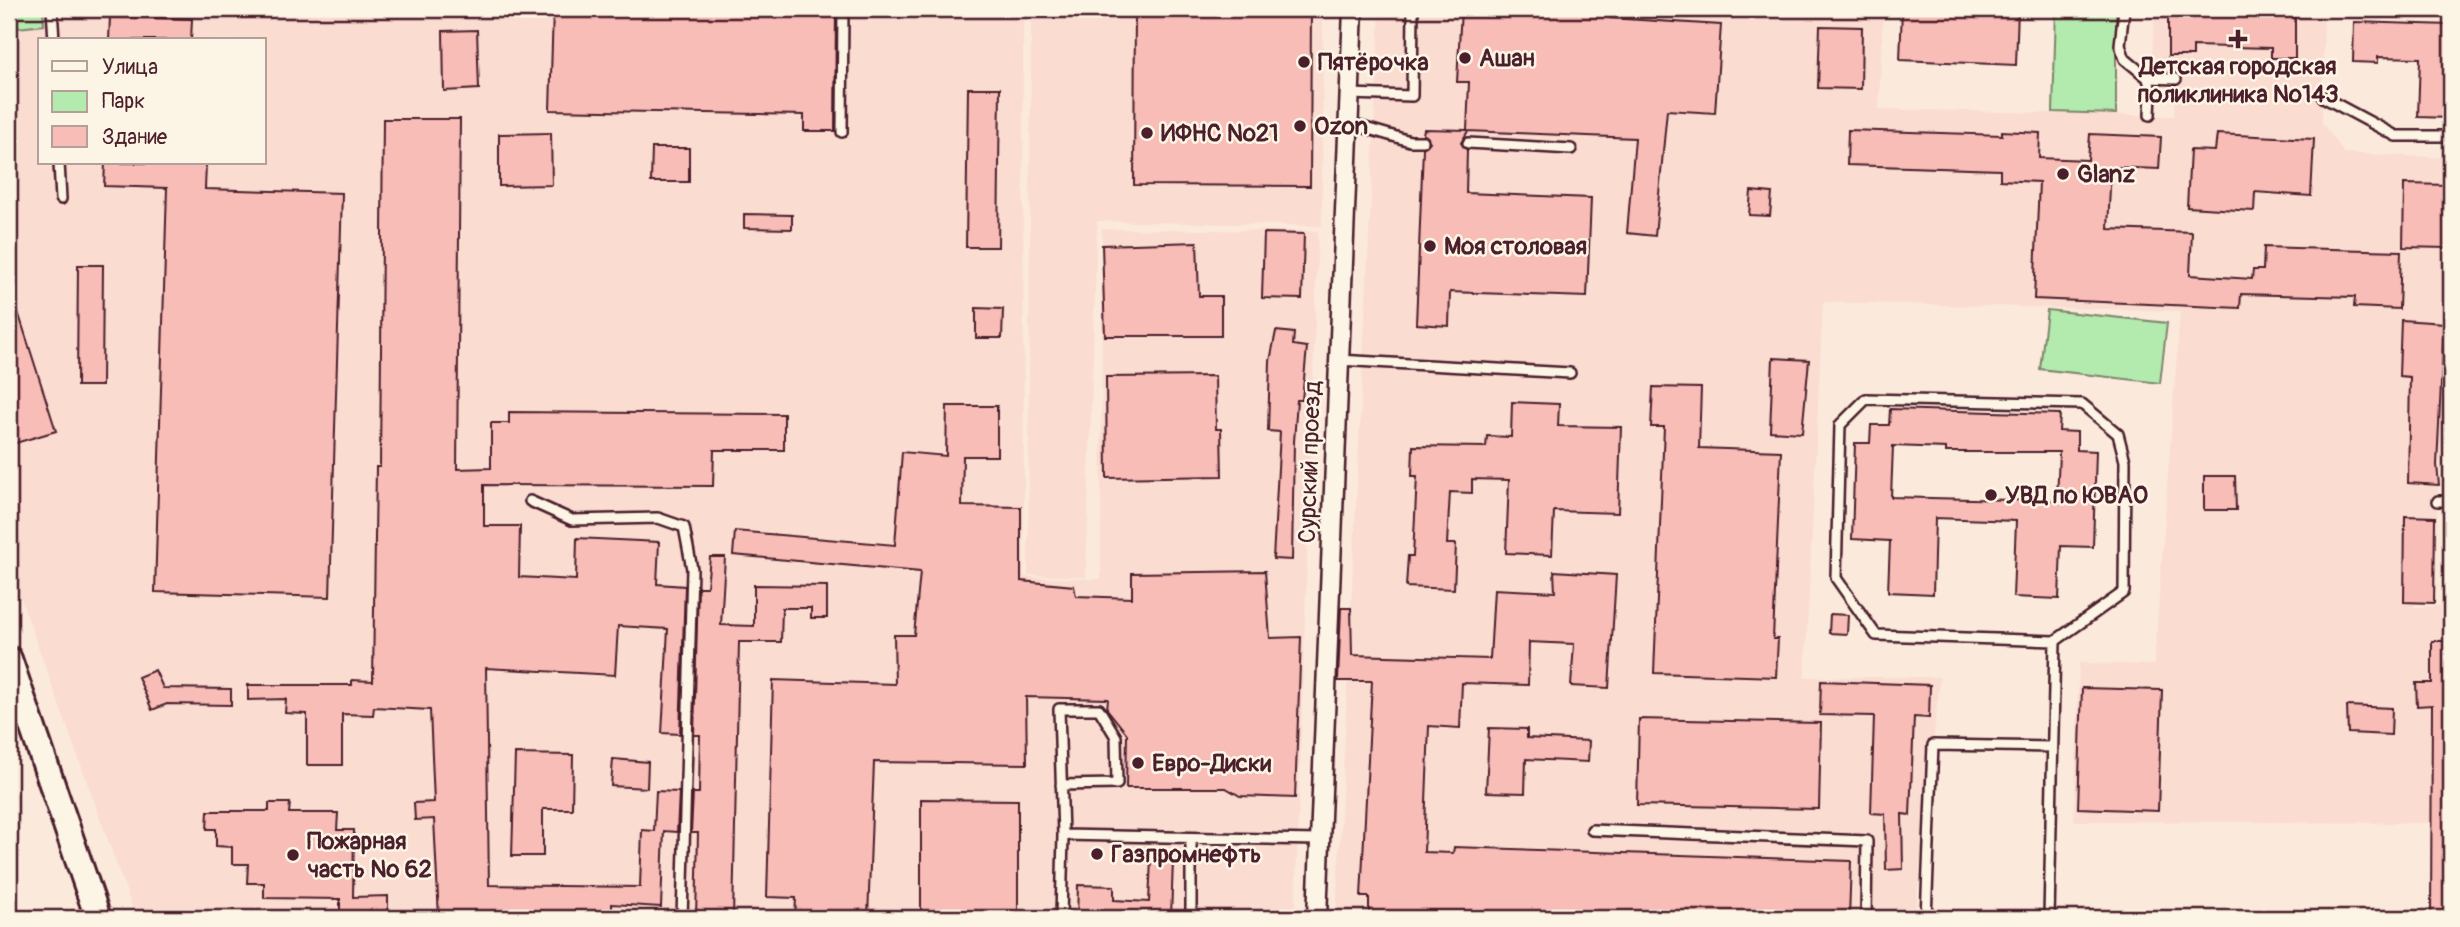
<svg xmlns="http://www.w3.org/2000/svg" width="2460" height="927" viewBox="0 0 2460 927" font-family="Pangolin,sans-serif">
  <rect width="100%" height="100%" fill="#fbeadc"/>
  <filter id="ink" filterUnits="userSpaceOnUse"><feTurbulence type="fractalNoise" baseFrequency=".0143" numOctaves="2"/><feDisplacementMap in="SourceGraphic" scale="14" xChannelSelector="R" yChannelSelector="G"/><feConvolveMatrix kernelMatrix="1 2 1 2 8 2 1 2 1" color-interpolation-filters="sRGB"/></filter>
  <g filter="url(#ink)">
    <path fill="#fadcd1" fill-rule="evenodd" d="M9 9H1023L1024 577 1101 579 1102 229 1318 231 1295 918H136L9 566ZM40 40H264V163H40Z
      M1031 9H1323L1322 226 1097 221 1086 577 1028 575Z
      M1380 9H1883L1879 109 2174 116 2176 72 2151 69 2155 9H2324L2322 123 2344 153 2451 158V334L2438 490 2436 604H2415L2414 607 2451 605V918H2431V823L2074 821 2079 663 2154 665 2180 311 1823 302 1805 677H1940L1915 918H1336Z"/>
    <path fill="#b3eaad" stroke="#7e846c" stroke-width="2" d="M9 9H43L44 25 9 29Z
      M2056 9H2116V114L2053 112Z
      M2047 310 2167 323 2160 383 2040 369Z"/>
    <path fill="#f9bdb7" stroke="#4a1f2b" stroke-width="2" fill-rule="evenodd" d="M553 9H836L835 131H804V115L550 110Z
      M1135 9H1311L1310 186 1134 185Z
      M1461 9H1611L1610 18 1721 25 1715 113 1667 110 1655 236 1627 233 1635 138 1468 131 1461 143 1467 150 1466 193 1591 198 1587 297 1450 292 1449 326 1416 324 1423 148 1430 142 1423 134 1424 129 1467 130 1469 82H1457Z
      M1902 9H2018L2016 65 1900 60Z
      M2168 15 2295 17V58H2271V48L2193 46V56H2168Z
      M110 17 192 19 191 40H109Z
      M2354 22 2451 25V118L2418 117 2420 58 2378 57V63L2353 62Z
      M1820 26 1862 27 1861 89 1818 88Z
      M477 30 479 89 444 91 443 31Z
      M968 88H1000L998 247H966Z
      M383 119H460L457 469 491 468V423H509V412L784 414V450H714L713 486 484 485V526H520L519 577 576 580 577 538 659 542 657 584 685 586 680 734 662 733 668 629 618 626 615 675 486 668 489 885 640 887 642 830 654 831 656 791 679 792 677 832 664 831 661 907 612 904V918H439L434 819 415 820 414 803 434 802 430 710 374 707 373 715 342 714V765H307V714L285 713 286 699 248 700V685H352V680L373 681 376 467H380Z
      M1848 130 2002 135V131L2040 133 2039 158 2088 160 2090 134 2161 137 2159 169 2111 167 2108 229 2192 232 2190 275 2252 279 2253 270H2263L2264 247 2401 251 2399 309 2354 307 2355 297 2241 294 2240 308 2034 299 2039 182 2000 180V170L1847 165Z
      M551 133 552 185 499 186V134Z
      M2217 134 2314 139 2311 196 2255 192 2254 211 2187 207 2190 150 2215 151Z
      M652 148H689V182H651Z
      M105 163H206L205 189 342 193 330 597 155 592 167 188 104 186Z
      M2404 184 2449 185 2447 248 2403 247Z
      M1751 191 1772 193 1770 216 1749 215Z
      M744 214 792 215V229L744 228Z
      M1264 233 1304 234 1302 299 1262 298Z
      M1197 242 1199 296H1221V336H1105L1102 245Z
      M78 265H103L102 386H77Z
      M9 293H12L56 431 9 445Z
      M976 308 1003 309 1002 338H976Z
      M2401 320 2444 323 2437 465 2439 485 2408 483 2410 377 2399 376Z
      M1276 331 1294 333 1293 345 1307 347 1302 400H1297L1294 442 1292 560 1273 559 1280 432 1268 431 1270 361Z
      M1773 358 1809 360 1802 433 1770 431Z
      M1215 376 1216 429H1221L1222 476 1107 478 1106 377Z
      M1653 387 1701 388 1699 448 1781 451 1773 639H1778L1776 677 1654 673 1664 427H1651Z
      M1512 402 1559 404 1558 426 1621 427 1618 513 1554 511 1552 555 1506 553 1509 480 1472 479V493L1450 492 1447 544H1456L1454 589 1406 587 1408 556H1413L1417 476H1412L1413 446 1486 447 1487 436 1511 437Z
      M947 406H997V456H963L962 506 1021 507V581L1074 586 1076 596 1132 598V573L1265 571 1270 638 1301 637 1295 798 1240 796 1226 788H1126L1127 734 1107 709 1108 699 1026 697 1027 764 874 762 868 918H795L796 898 767 897 773 680 895 684 894 635H914L920 572 733 555 735 531 895 545 902 452 946 456Z
      M1890 409 2060 414 2059 431 2077 432V450L2096 451 2093 547 2061 546 2059 599 2013 597 2016 521 1935 518 1933 594 1888 592 1890 541 1852 539 1855 443H1870L1871 425H1889ZM1893 446 1946 448V452H2059L2057 501 1891 497Z
      M2204 476H2235L2236 510H2204Z
      M2405 516 2435 517 2434 603 2404 602Z
      M710 557H725L721 625 754 626V585L827 586V618H811V608H782L781 642H739L733 918H696L698 833H691L693 793H699L700 735H694L698 587H707Z
      M1554 571 1616 575 1609 688 1571 686 1574 644 1529 642 1528 685 1462 683 1460 728 1429 726 1424 852 1453 853 1454 847 1851 861 1849 918H1382L1383 914H1369V897H1361L1372 681H1338L1341 608H1351L1352 655 1490 659 1494 589 1555 592Z
      M1830 614 1848 615 1847 634 1829 633Z
      M2432 641H2447L2448 918H2431L2432 705 2417 706 2416 683H2432Z
      M155 670 163 688 231 689V705L167 704 152 710 138 677Z
      M1821 681 1930 685 1929 718 1914 717 1910 815 1902 814 1903 869 1886 870 1885 814 1871 813 1874 716 1820 715Z
      M2082 688 2162 690 2158 811 2078 808Z
      M2347 706 2392 708 2391 735 2348 733Z
      M1639 719 1821 723 1819 809 1637 805Z
      M1489 728 1527 729V738L1589 741 1588 762 1526 759 1525 793 1486 792Z
      M515 754 573 755 572 809H543V856H512Z
      M613 759 648 762 647 788 611 786Z
      M921 799 1018 800V918H921Z
      M269 803H290L289 813H338L337 830H354L353 897 388 896V911L340 912V899L264 898V883H247L248 864H232V847L216 846V829H207L208 811H269Z
      M1151 859 1173 860 1171 918H1077L1078 885 1114 886V900L1149 902Z"/>
    <g fill="none" stroke-linecap="round" stroke-linejoin="round">
      <g stroke="#4a1f2b" stroke-width="14">
        <path id="lane" d="M52 9 54 40
          M2124 9 2120 45 2125 59 2148 78 2151 92 2150 115
          M2148 78 2176 79
          M1349 94 1412 96 1413 9
          M2323 97 2396 136H2451
          M1348 123 1410 141H1423
          M842 132 843 9
          M1468 143 1571 149
          M59 163 61 199
          M1338 360 1570 373
          M530 501 572 520 658 518 684 527 692 569 682 918
          M2438 501H2451
          M1061 785 1117 784 1116 737 1099 709H1059L1063 835
          M1592 830 1867 841 1866 918
          M1061 918 1063 835 1319 840
          M1191 918V838
          M1926 918 1933 745 2052 747
          M2049 918 2055 641 2124 592 2125 461 2118 434 2082 404 1866 399 1840 425 1836 578 1876 635 2055 641"/>
      </g>
      <g stroke="#4a1f2b" stroke-width="23">
        <path id="street" d="M1317 918 1353 9"/>
      </g>
      <g stroke="#4a1f2b" stroke-width="30">
        <path id="secondary" d="M9 659 98 918"/>
      </g>
      <use href="#lane" stroke="#fcf5e5" stroke-width="9"/>
      <use href="#street" stroke="#fcf5e5" stroke-width="18"/>
      <use href="#secondary" stroke="#fcf5e5" stroke-width="24"/>
    </g>
  </g>
  <g fill="#4a1f2b" stroke="#fcf5e5" stroke-width="2.5">
    <path d="M2234.5 28.5h7v7h7v7h-7v7h-7v-7h-7v-7h7z"/>
    <circle cx="1465" cy="58" r="7"/>
    <circle cx="1304" cy="62" r="7"/>
    <circle cx="1300" cy="126" r="7"/>
    <circle cx="1147" cy="133" r="7"/>
    <circle cx="2063" cy="174" r="7"/>
    <circle cx="1430" cy="246" r="7"/>
    <circle cx="1991" cy="495" r="7"/>
    <circle cx="1138" cy="763" r="7"/>
    <circle cx="1097" cy="854" r="7"/>
    <circle cx="293" cy="855" r="7"/>
  </g>
  <g text-anchor="middle" dominant-baseline="central" stroke-width="5" stroke-linejoin="round" paint-order="stroke">
    <g font-size="24" font-weight="bold" fill="#4a1f2b" stroke="#fcf5e5" text-anchor="start">
      <text x="1479" y="58">Ашан</text>
      <text x="1318" y="62">Пятёрочка</text>
      <text x="2238" y="66" text-anchor="middle">Детская городская<tspan x="2238" dy="28">поликлиника №143</tspan></text>
      <text x="1314" y="126">Ozon</text>
      <text x="1161" y="133">ИФНС №21</text>
      <text x="2077" y="174">Glanz</text>
      <text x="1444" y="246">Моя столовая</text>
      <text x="2005" y="495">УВД по ЮВАО</text>
      <text x="1152" y="763">Евро-Диски</text>
      <text x="307" y="841">Пожарная<tspan x="307" dy="28">часть № 62</tspan></text>
      <text x="1111" y="854">Газпромнефть</text>
    </g>
    <g font-size="24" fill="#4a1f2b" stroke="#fcf5e5">
      <text transform="translate(1310 462) rotate(-88)">Сурский проезд</text>
    </g>
  </g>
  <rect width="2460" height="927" fill="none" stroke="#fcf5e5" stroke-width="35"/>
  <rect x="18" y="18" width="2425" height="892" fill="none" stroke="#4a1f2b" stroke-width="2.5" filter="url(#ink)"/>
  <rect x="38" y="38" width="228" height="126" fill="#fcf5e5" stroke="#b59f9b" stroke-width="2"/>
  <rect x="52" y="61" width="35" height="10" fill="#fcf5e5" stroke="#b59f9b" stroke-width="2"/>
  <text x="102" y="74" font-size="21" fill="#4a1f2b">Улица</text>
  <rect x="52" y="91" width="35" height="21" fill="#b3eaad" stroke="#b59f9b" stroke-width="2"/>
  <text x="102" y="108" font-size="21" fill="#4a1f2b">Парк</text>
  <rect x="52" y="126" width="35" height="21" fill="#f9bdb7" stroke="#b59f9b" stroke-width="2"/>
  <text x="102" y="144" font-size="21" fill="#4a1f2b">Здание</text>
</svg>
